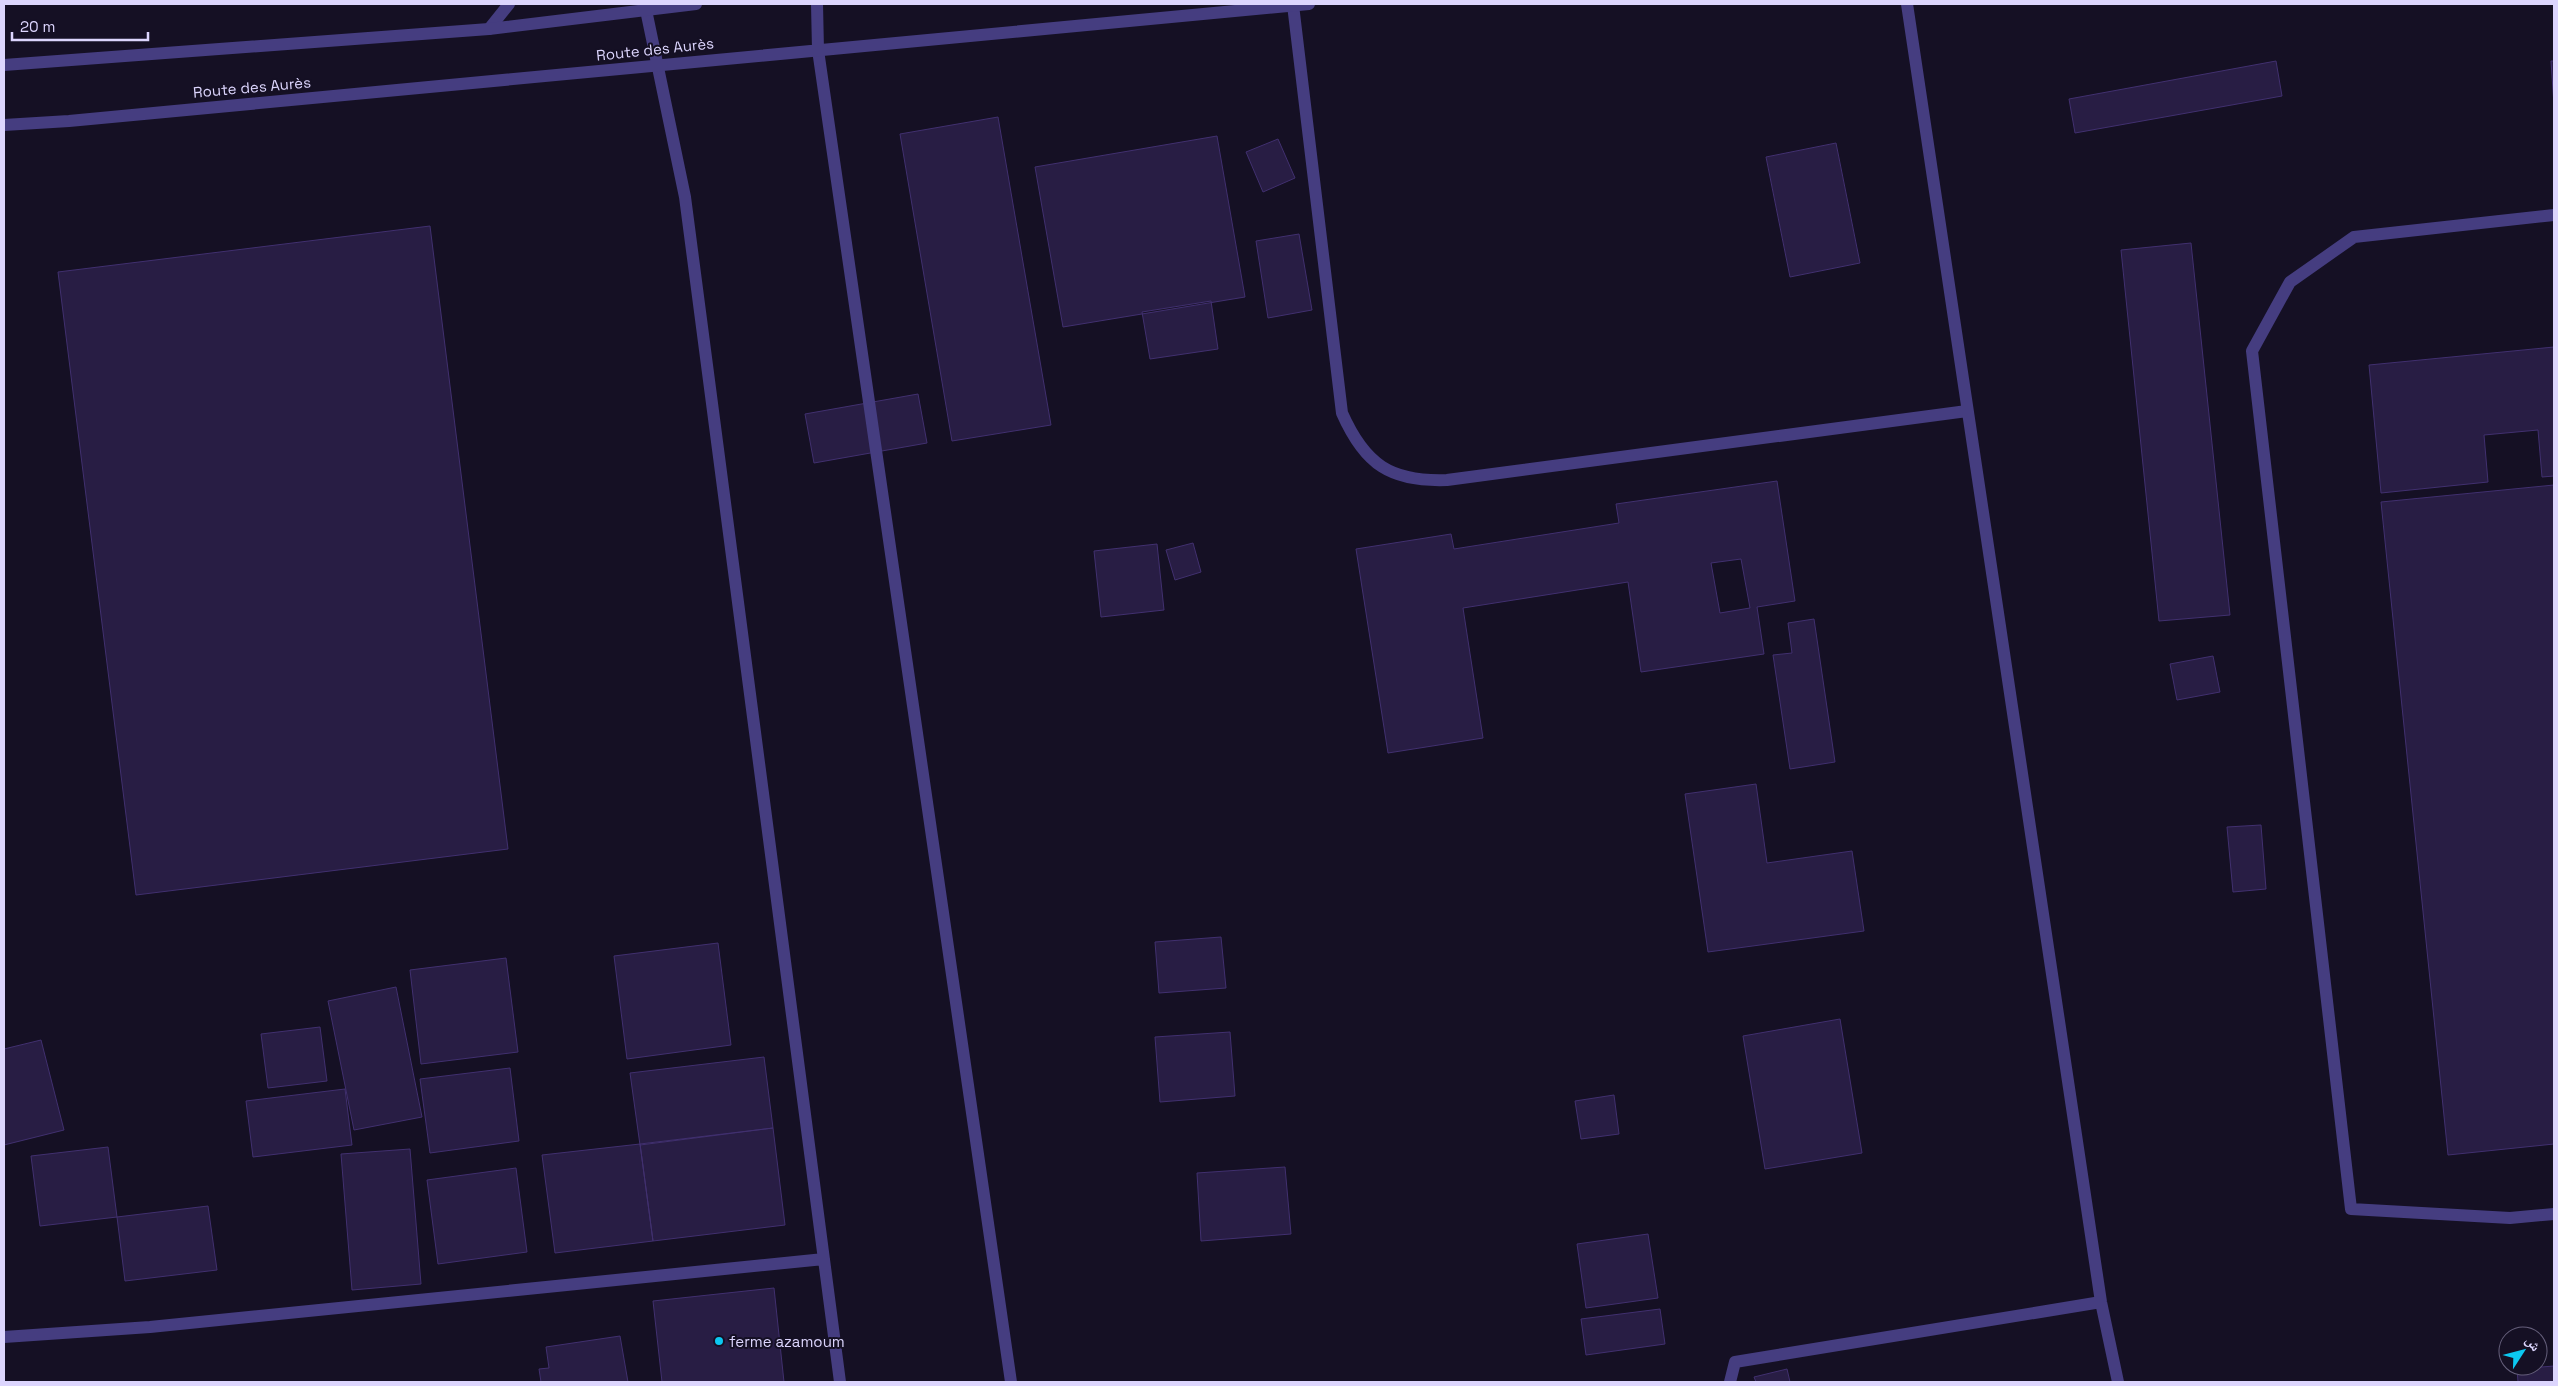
<svg xmlns="http://www.w3.org/2000/svg" width="2558" height="1386" viewBox="0 0 2558 1386" font-family="'Space Grotesk','Noto Naskh Arabic',sans-serif">
  <rect width="100%" height="100%" fill="#151024"/>
  <path fill="#281d44" stroke="#41306f" fill-rule="evenodd" d="M2276 61 2282 96 2075 133 2069 99Z
    M2551 61H2554V105Z
    M998 117 1051 425 952 441 900 134Z
    M1217 136 1245 297 1063 327 1035 167Z
    M1278 139 1295 178 1263 192 1246 152Z
    M1836 143 1860 263 1790 277 1766 157Z
    M430 226 508 849 136 895 58 272Z
    M1299 234 1312 310 1268 318 1256 241Z
    M2191 243 2230 615 2159 621 2121 250Z
    M1211 301 1218 349 1150 359 1142 312Z
    M2554 347V476L2542 477 2538 430 2484 435 2488 482 2381 493 2369 365Z
    M918 394 927 443 814 463 805 414Z
    M1777 481 1795 601 1757 607 1764 654 1641 672 1628 582 1463 608 1483 738 1388 753 1356 549 1451 534 1454 549 1619 523 1616 504ZM1741 559 1750 608 1720 613 1711 563Z
    M2554 485V1144L2448 1155 2381 502Z
    M1193 543 1201 572 1175 580 1166 550Z
    M1157 544 1164 610 1101 617 1094 551Z
    M1814 619 1835 762 1790 769 1773 655 1792 653 1788 623Z
    M2213 656 2220 692 2177 700 2170 664Z
    M1756 784 1767 863 1852 851 1864 931 1708 952 1685 794Z
    M2261 825 2266 889 2233 892 2227 827Z
    M1221 937 1226 988 1159 993 1155 942Z
    M718 943 731 1045 627 1059 614 956Z
    M506 958 518 1052 421 1064 410 970Z
    M396 987 422 1117 354 1130 328 1001Z
    M1840 1019 1862 1153 1765 1169 1743 1036Z
    M320 1027 327 1081 268 1088 261 1034Z
    M1230 1032 1235 1096 1160 1102 1155 1037Z
    M41 1040 64 1130 4 1145V1049Z
    M764 1057 773 1128 640 1145 630 1073Z
    M510 1068 519 1141 430 1153 420 1079Z
    M345 1089 352 1145 253 1157 246 1101Z
    M1614 1095 1619 1134 1581 1139 1575 1101Z
    M773 1128 785 1225 653 1241 640 1144Z
    M640 1144 653 1241 555 1253 542 1155Z
    M108 1147 117 1217 40 1226 31 1156Z
    M410 1149 421 1284 352 1290 341 1154Z
    M1285 1167 1291 1234 1201 1241 1197 1173Z
    M516 1168 527 1252 438 1264 427 1180Z
    M208 1206 217 1270 125 1281 117 1217Z
    M1648 1234 1658 1298 1586 1308 1577 1244Z
    M774 1288 784 1382H662L653 1301Z
    M1660 1309 1665 1344 1586 1355 1581 1319Z
    M620 1336 628 1382H541L539 1369 549 1368 546 1347Z
    M2554 1366V1382H2518L2517 1369Z
    M1787 1369 1790 1382H1756L1754 1377Z"/>
  <g fill="none" stroke-linecap="round" stroke-linejoin="round">
    <path stroke="#453d80" stroke-width="12" d="M1907 4 2101 1302 2118 1382
      M1293 5 1342 413C1365 465 1391 482 1447 480L1967 411
      M818 50 1011 1382
      M2554 215 2354 237 2290 282 2252 351 2351 1209 2510 1218 2554 1214
      M1730 1382 1735 1362 2101 1302"/>
    <path stroke="#453d80" stroke-width="12" d="M646 10 685 197 840 1382
      M489 29 509 4
      M4 1337 150 1327 824 1259"/>
    <path stroke="#453d80" stroke-width="12" d="M817 4 818 50
      M4 65 489 29 696 4
      M4 125 69 121 1309 4"/>
  </g>
  <circle fill="#0cc8f1" stroke="#151024" stroke-width="2" cx="719" cy="1341" r="5"/>
  <g text-anchor="middle" dominant-baseline="central" stroke-width="4" stroke-linejoin="round" paint-order="stroke">
    <g font-size="15" fill="#dcd5fd" stroke="#151024">
      <text transform="translate(655 49) rotate(-6)">Route des Aurès</text>
      <text transform="translate(252 87) rotate(-5)">Route des Aurès</text>
    </g>
    <g font-size="15" fill="#dcd5fd" stroke="#151024" text-anchor="start">
      <text x="729" y="1341">ferme azamoum</text>
    </g>
  </g>
  <rect width="2558" height="1386" fill="none" stroke="#dcd5fd" stroke-width="10"/>
  <g transform="translate(2523 1351) rotate(54)"><circle r="24" fill="#151024" stroke="#655f7b"/>
  <path d="M0-4L9 19L0 12L-9 19Z" fill="#0cc8f1"/>
  <text y="-8" font-size="14" font-weight="bold" text-anchor="middle" fill="#dcd5fd">ش</text>
  </g>
  <path d="M12 32v8h136v-8" fill="none" stroke="#dcd5fd" stroke-width="2.5"/>
  <text x="20" y="32" font-size="15" fill="#dcd5fd" stroke="#151024" stroke-width="4" paint-order="stroke">20 m</text>
</svg>
